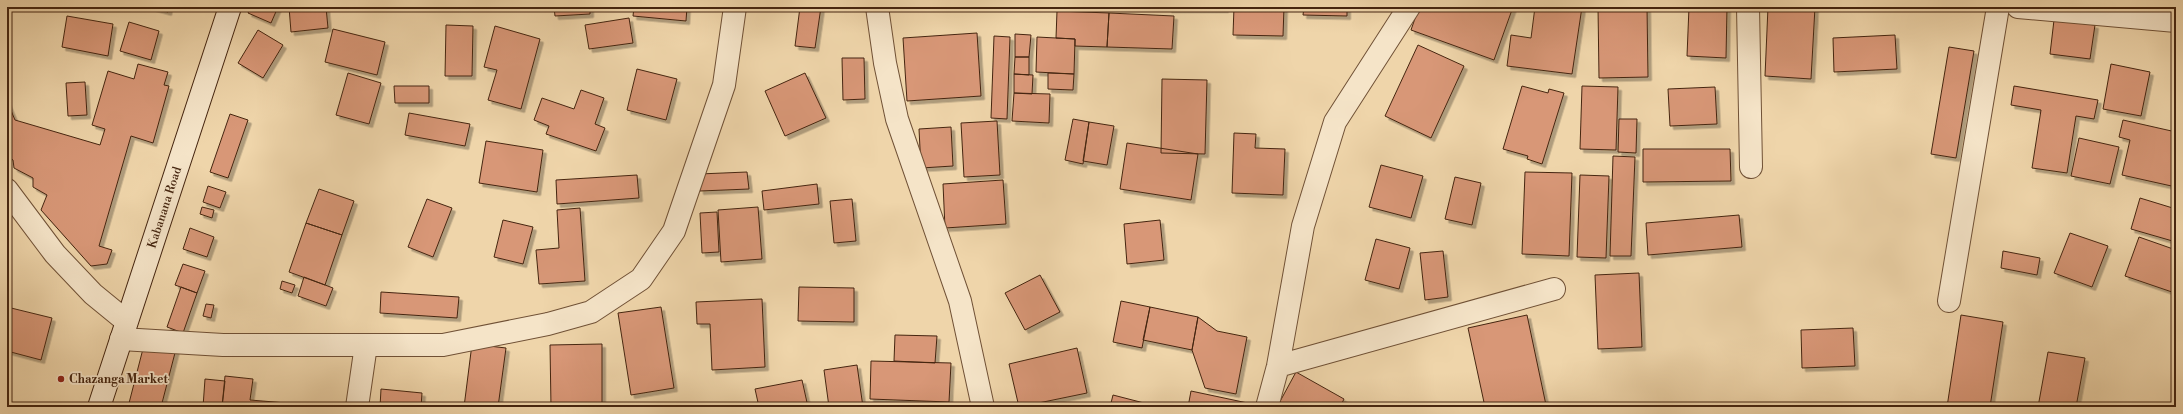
<svg xmlns="http://www.w3.org/2000/svg" width="2183" height="414" viewBox="0 0 2183 414" font-family="'Libre Bodoni',serif">
  <defs>
    <filter id="shadow"><feDropShadow dx="3.5" dy="3.5" stdDeviation="0" flood-color="#0004"/></filter>
  </defs>
  <rect width="100%" height="100%" fill="#efd5aa"/>
  <filter id="stains"><feTurbulence type="fractalNoise" baseFrequency=".005" numOctaves="4"/><feColorMatrix values="0 0 0 0 .2 0 0 0 0 .09 0 0 0 0 .02 0 0 0 .5 -.17"/></filter>
  <radialGradient id="worn" r=".72"><stop offset=".6" stop-color="#630" stop-opacity="0"/><stop offset="1" stop-color="#630" stop-opacity=".3"/></radialGradient>
  <path fill="#d89777" stroke="#452510" filter="url(#shadow)" d="M150 7H169L168 12Z
    M251 7H278L271 23 248 13Z
    M289 7H326L328 28 291 32Z
    M554 7H590V14L555 16Z
    M634 7H687L686 21 633 16Z
    M800 7H821L815 48 795 46Z
    M1168 7H1225V9H1168Z
    M1234 7H1284L1283 36 1233 35Z
    M1304 7H1347V16L1303 15Z
    M1419 7H1513L1494 60 1411 30Z
    M1535 7H1582L1572 74 1507 66 1511 35 1531 38Z
    M1598 7H1647L1648 77 1599 78Z
    M1689 7H1727L1726 58 1687 56Z
    M1768 7H1815L1811 79 1765 76Z
    M1057 11 1109 13 1107 47 1075 46V39L1056 38Z
    M1109 13 1174 16 1172 49 1107 47Z
    M67 16 113 24 108 56 62 47Z
    M629 18 633 43 589 49 585 25Z
    M2054 20 2095 25 2090 59 2050 54Z
    M129 22 159 31 151 60 120 51Z
    M446 25 473 26 472 76H445Z
    M495 26 540 39 521 109 488 100 497 70 484 67Z
    M333 29 385 42 377 75 325 62Z
    M258 30 283 45 263 78 238 63Z
    M977 33 981 96 907 101 903 38Z
    M1015 34 1031 35 1029 57H1015Z
    M1895 35 1897 69 1834 72 1833 38Z
    M994 36 1010 37 1007 119 991 118Z
    M1037 37 1075 39 1074 74 1036 72Z
    M1418 45 1464 66 1431 138 1385 116Z
    M1949 47 1974 51 1956 158 1931 154Z
    M1015 57H1029V75L1014 74Z
    M842 58H864L865 99 843 100Z
    M138 64 168 72 164 85 169 86 153 143 131 136 99 246 112 250 107 264 91 266 41 210 47 195 33 187V178L14 168 13 160 7 155V101L15 120 100 145 105 129 92 125 108 71 134 79Z
    M2111 64 2150 72 2141 116 2103 109Z
    M637 69 677 79 666 120 627 110Z
    M348 73 381 83 369 124 336 115Z
    M805 73 826 118 785 136 765 91Z
    M1048 73 1074 74 1073 90 1048 89Z
    M1014 74 1033 75 1032 94 1014 93Z
    M1162 79 1207 80 1205 154 1161 153Z
    M85 82 87 115 68 116 66 83Z
    M394 86H429V103H395Z
    M1522 86 1548 93 1549 89 1564 93 1542 164 1527 159 1528 156 1503 149Z
    M1582 86 1618 87 1616 150 1580 149Z
    M2014 86 2098 100 2094 119 2076 116 2067 173 2032 168 2041 110 2011 105Z
    M1715 87 1717 124 1670 126 1668 89Z
    M581 90 604 98 595 124 605 128 596 151 546 134 549 126 534 120 542 98 574 109Z
    M1014 93 1050 94 1049 123 1012 121Z
    M409 113 470 124 465 146 405 135Z
    M230 114 248 120 228 178 210 172Z
    M1073 119 1089 122 1083 164 1065 160Z
    M1619 119H1637L1636 153 1618 152Z
    M2123 120 2176 132V187L2122 175 2130 140 2119 137Z
    M997 121 1000 175 964 177 961 123Z
    M1089 122 1114 126 1107 165 1083 161Z
    M951 127 953 166 921 168 919 129Z
    M1234 133 1256 134 1255 148 1285 149 1283 195 1232 193Z
    M2079 138 2119 147 2110 184 2071 176Z
    M486 141 543 150 537 192 479 183Z
    M1127 143 1198 154 1191 200 1120 189Z
    M1643 149H1730L1731 181 1643 182Z
    M1613 156 1635 157 1631 256H1610Z
    M1381 165 1423 176 1411 218 1369 207Z
    M747 172 749 189 700 191 699 174Z
    M1525 172 1572 173 1569 256 1522 254Z
    M637 175 639 198 557 204 556 180Z
    M1580 175 1609 176 1606 258 1577 257Z
    M1455 177 1481 183 1472 225 1445 219Z
    M1003 180 1006 224 945 228 943 184Z
    M817 184 819 204 764 210 762 191Z
    M208 186 226 192 220 208 203 202Z
    M319 189 354 201 342 235 306 223Z
    M2140 198 2176 209V242L2131 229Z
    M427 199 452 208 433 257 408 247Z
    M852 199 856 241 834 243 830 201Z
    M202 207 214 210 212 218 200 214Z
    M758 207 762 259 721 262 718 210Z
    M580 208 585 281 539 284 536 250 559 248 557 210Z
    M717 212 719 252 702 253 700 213Z
    M1739 215 1742 247 1648 255 1646 223Z
    M503 220 533 227 523 264 494 257Z
    M1160 220 1164 260 1127 264 1124 224Z
    M306 223 342 235 325 285 289 272Z
    M190 228 214 237 207 257 183 249Z
    M2070 233 2108 246 2092 287 2054 273Z
    M2139 237 2176 250V279L2172 292 2125 276Z
    M1376 239 1410 248 1399 289 1365 280Z
    M1443 251 1448 297 1425 300 1420 253Z
    M2003 251 2040 258 2037 275 2001 268Z
    M183 264 205 271 197 293 175 285Z
    M1639 273 1642 347 1598 349 1595 275Z
    M1040 275 1060 312 1025 330 1005 293Z
    M304 277 333 288 326 306 298 296Z
    M282 281 295 285 292 293 280 289Z
    M181 287 197 293 183 333 167 327Z
    M799 287 854 288V322L798 321Z
    M381 292 459 297 457 318 380 313Z
    M762 299 765 367 712 370 710 324H697L696 302Z
    M1121 301 1150 307 1142 348 1113 342Z
    M206 304 214 305 211 318 203 316Z
    M7 307 52 318 41 360 7 351Z
    M661 307 674 388 631 395 618 313Z
    M1150 307 1198 317 1192 350 1143 340Z
    M1527 315 1546 405 1485 407 1468 328Z
    M1961 315 2003 322 1990 407H1947Z
    M1198 317 1217 331 1247 337 1236 394 1205 388 1192 350Z
    M1853 328 1855 366 1802 368 1801 330Z
    M895 335 937 336 935 363 894 361Z
    M145 341 176 349 161 407H128Z
    M472 344 506 348 498 407H464Z
    M602 344V407H551L550 345Z
    M1077 348 1087 393 1019 407 1009 364Z
    M2048 352 2085 358 2076 407H2038Z
    M871 361 951 363 949 402 870 399Z
    M857 365 863 407H829L824 370Z
    M1296 372 1344 399 1340 407H1277Z
    M225 376 253 379 250 400 299 404V407H222Z
    M205 379 225 381 222 407H203Z
    M802 380 808 407H759L755 389Z
    M381 389 422 393 421 407H380Z
    M1191 391 1257 405V407H1188Z
    M1113 395 1144 403 1143 407H1110Z
    M635 404 688 405V407H635Z"/>
  <g fill="none" stroke-linecap="round" stroke-linejoin="round">
    <g stroke="#705136" stroke-width="24">
      <path id="street" d="M877 7 885 63 897 119 960 301 983 407
        M1748 7 1751 167
        M2018 7 2176 21
        M7 190 55 254 93 294 126 321
        M1949 301 1998 7
        M121 339 223 345H443L548 324 591 312 641 279 674 231 724 85 735 7
        M1278 366 1554 289
        M357 407 366 345
        M1267 407 1278 366 1303 226 1335 122 1409 7"/>
    </g>
    <g stroke="#452510" stroke-width="24">
      <g id="secondary">
        <path id="s1" d="M99 407 230 7"/>
      </g>
    </g>
    <use href="#street" stroke="#f5e4c8" stroke-width="22"/>
    <use href="#secondary" stroke="#f5e4c8" stroke-width="22"/>
  </g>
  <circle fill="#8f2418" stroke="#f5e4c8" stroke-width="1.5" cx="61" cy="379" r="4"/>
  <g text-anchor="middle" dominant-baseline="central" stroke-width="3.5" stroke-linejoin="round" paint-order="stroke">
    <g font-size="12" fill="#452510" stroke="#f5e4c8">
      <text stroke="none"><textPath href="#s1" startOffset="210">Kabanana Road</textPath></text>
    </g>
    <g font-size="12" font-weight="bold" fill="#452510" stroke="#f5e4c8" text-anchor="start">
      <text x="69" y="379">Chazanga Market</text>
    </g>
  </g>
  <rect width="2183" height="414" fill="none" stroke="#efd5aa" stroke-width="24"/>
  <rect x="8" y="8" width="2167" height="398" fill="none" stroke="#452510" stroke-width="2"/>
  <rect x="12" y="12" width="2159" height="390" fill="none" stroke="#452510"/>
  <rect width="100%" height="100%" filter="url(#stains)"/>
  <rect width="100%" height="100%" fill="url(#worn)"/>
</svg>
